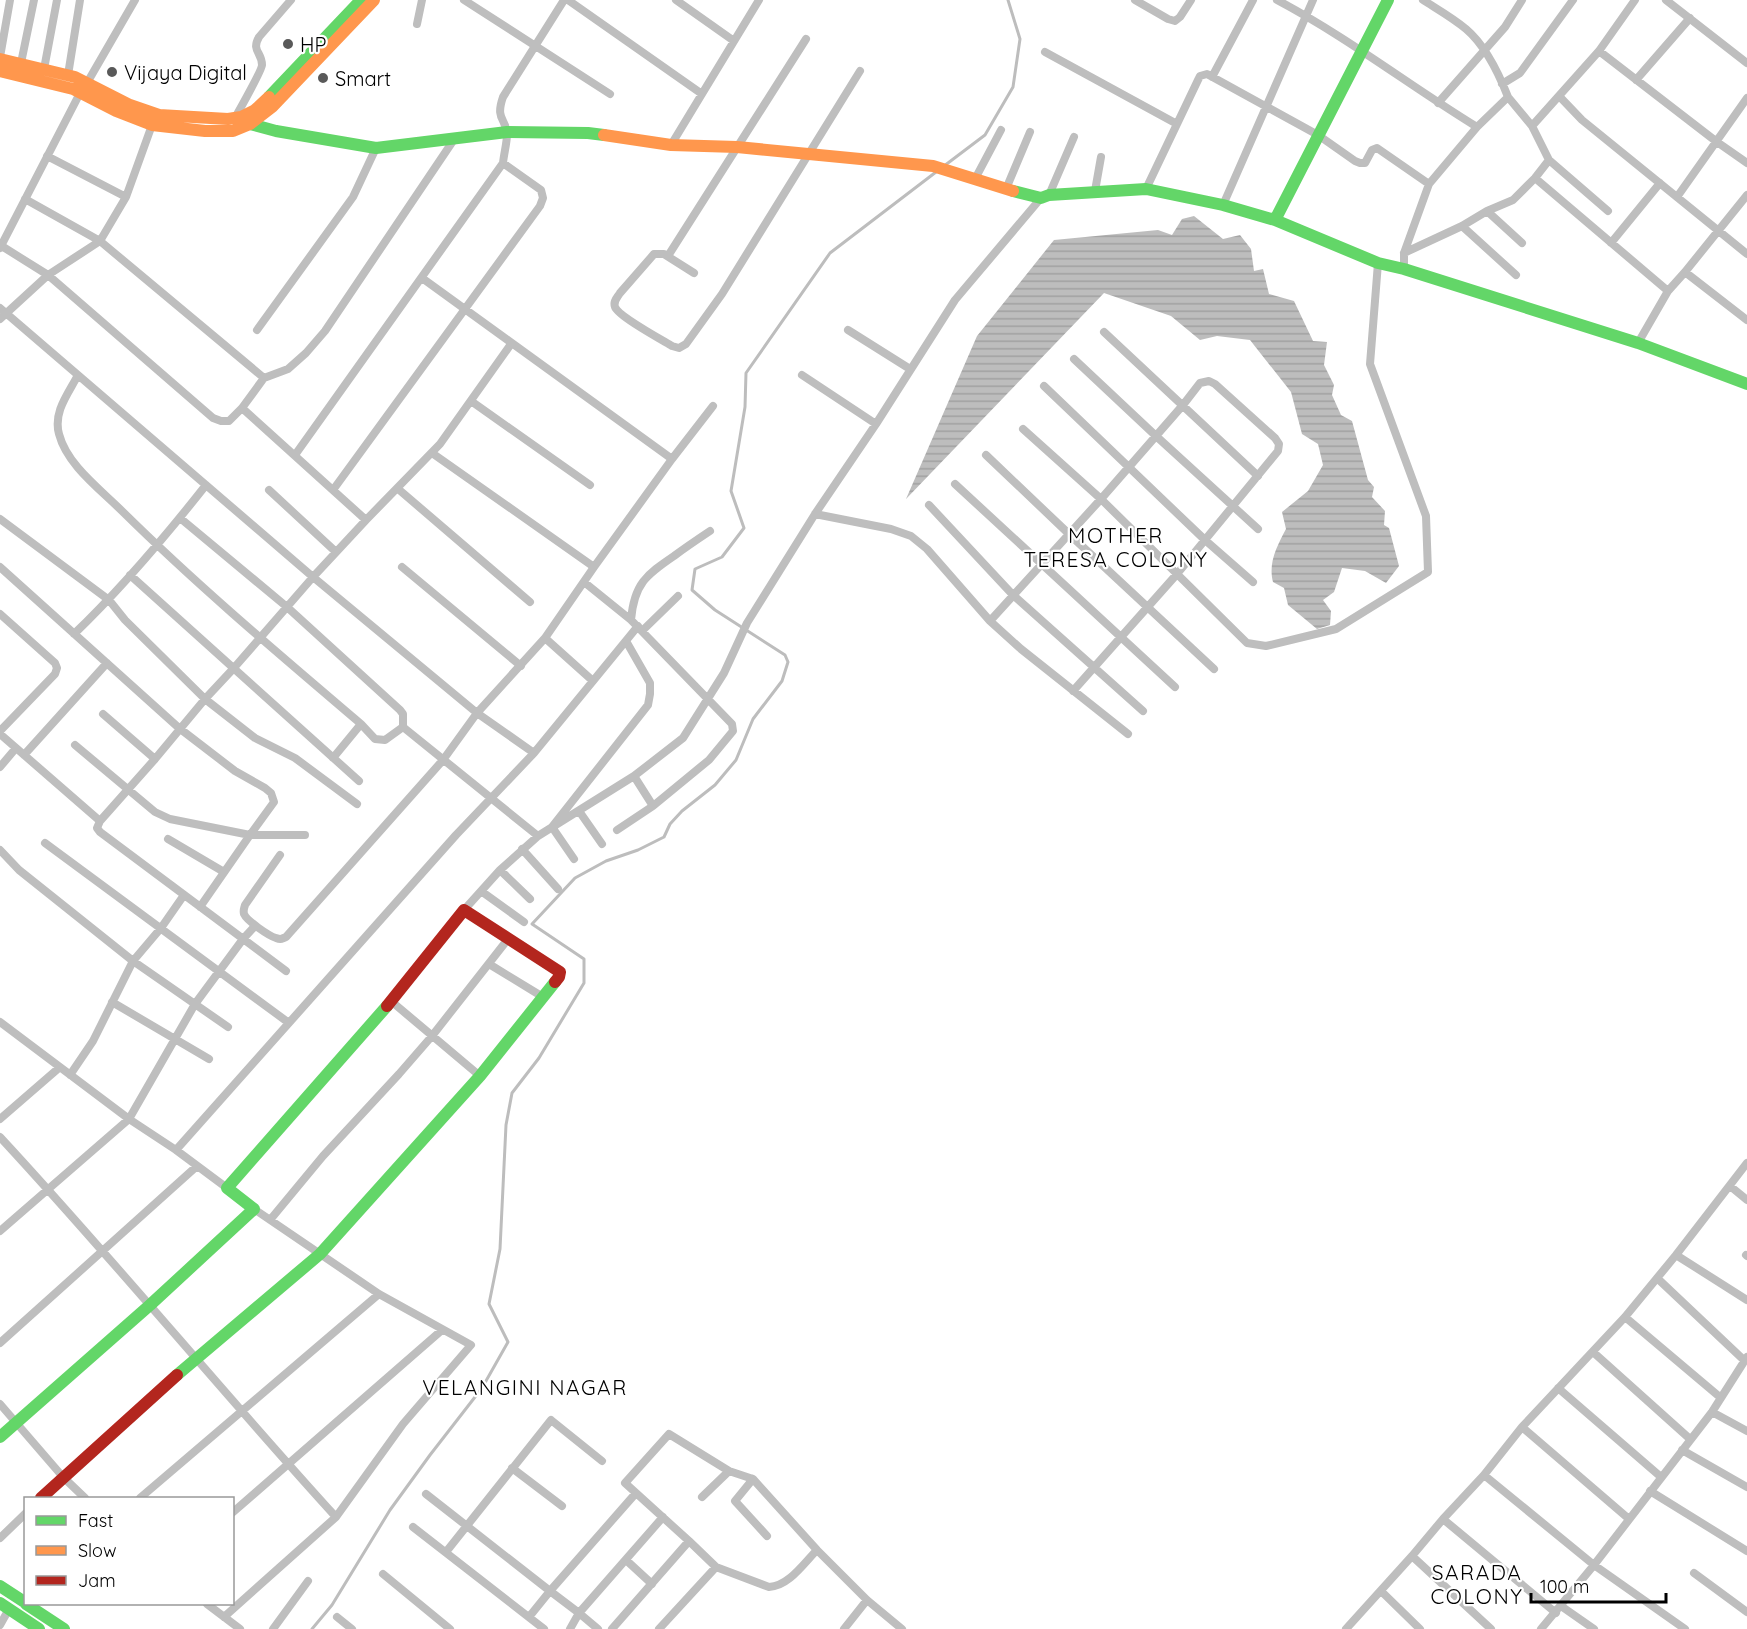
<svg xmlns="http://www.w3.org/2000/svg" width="1747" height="1629" viewBox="0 0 1747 1629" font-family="Quicksand,sans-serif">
  <defs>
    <pattern id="water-rules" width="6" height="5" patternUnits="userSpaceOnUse" patternTransform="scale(1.5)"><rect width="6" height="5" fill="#bdbdbd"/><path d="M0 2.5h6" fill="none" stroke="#a1a1a1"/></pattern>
  </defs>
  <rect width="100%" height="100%" fill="#fff"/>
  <path fill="url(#water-rules)" d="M1194 216 1223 239 1240 235 1251 249 1254 271 1263 269 1269 294 1294 301 1313 341 1327 342 1324 365 1334 385 1332 395 1341 415 1352 421 1368 480 1374 487 1372 497 1385 511 1384 525 1389 528 1399 566 1386 583 1365 571 1342 568 1334 592 1323 600 1331 611 1330 625 1317 629 1288 605 1284 588 1273 582C1268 563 1277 546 1286 529L1282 512 1308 491 1323 465 1318 444 1302 434 1291 392 1250 340 1217 336 1200 340 1171 316 1104 293 906 499 977 336 1054 240 1158 230 1172 235 1182 219Z"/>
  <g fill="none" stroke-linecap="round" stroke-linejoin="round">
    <path stroke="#bdbdbd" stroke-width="3" d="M944 166 985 135 1013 87 1020 39 1008 0
      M312 1629 332 1605 390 1510 430 1455 482 1388 508 1342 489 1304 500 1249 506 1125 512 1093 539 1058 584 983V959L532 924 575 878 606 861 638 850 664 837 670 824 682 811 715 785 736 760 753 719 782 681 788 662 785 655 715 610 692 590 695 569 722 557 744 528 731 491 745 407 746 373 830 253 936 172"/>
    <path stroke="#bebebe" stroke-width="8" d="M464 0 610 94
      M568 0 702 94
      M676 0 734 41
      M1135 0 1168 19 1175 21 1180 17 1191 0
      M1277 0C1347 37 1410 86 1477 127
      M1423 0C1437 9 1453 18 1466 29 1485 45 1499 74 1508 97L1477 127 1429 184
      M1666 0 1747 63
      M417 24 422 0
      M1599 51 1717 142 1747 163
      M1045 52 1177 124
      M0 57 10 0
      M21 63 34 0
      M44 69 57 0
      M68 75 80 0
      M1212 77 1253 0
      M1636 80 1690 18
      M87 83 135 0
      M1502 84 1520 73 1573 0
      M1508 97 1532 126 1549 160 1608 211
      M1560 97 1582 120 1747 254
      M1438 103 1505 27 1522 0
      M235 118C240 109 262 70 262 65 262 52 251 51 259 37L291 0
      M1532 126 1599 51 1635 0
      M671 145 759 0
      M47 156 126 197
      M1535 178 1668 291 1638 343
      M975 179 1001 130
      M1006 189 1030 132
      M1146 189 1198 80 1200 76 1207 74 1318 135 1355 161 1360 163H1365L1372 150 1377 148 1429 184 1404 253V269
      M1095 191 1101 157
      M1049 195 1074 137
      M1677 197 1747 98
      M1223 205 1313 0
      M1487 211 1522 243
      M1462 226 1516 275
      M1611 243 1660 183
      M0 245 48 275 213 418 221 421H229L242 408 264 378 100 241 25 199
      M0 248 80 93
      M1404 253 1462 226 1487 211 1513 200 1535 178 1549 160
      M668 256 806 39
      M1685 272 1747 320
      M694 273 664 254H654L620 293C617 298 613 301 615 307 618 316 662 340 672 346L679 348 686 344 722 294 860 71
      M422 278 672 459
      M1668 291 1685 272 1747 195
      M0 308 313 577 477 713 534 753
      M0 319 48 275 100 241 126 197 152 125
      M257 330 353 197 376 148
      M848 330 910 369
      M1104 332 1258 476
      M1074 359 1156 436 1258 529
      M78 375C68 394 53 412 59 434 67 465 100 489 122 511 198 586 280 655 361 724L375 739 385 740 403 727V714L400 710 287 607 180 518
      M802 375 876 424
      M264 378 288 369 306 353 325 331 455 138
      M1044 386 1205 540 1253 582
      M471 401 590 485
      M242 408 366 520
      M1023 429 1101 499 1247 643 1266 646 1336 629 1428 572 1426 516 1370 364 1378 263
      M432 453 594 567
      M295 455 503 163C504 153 507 143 507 134 506 118 495 120 503 97L564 0
      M986 455 1069 534 1214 669
      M955 484 1175 687
      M397 488 530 602
      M269 490 336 552
      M333 490 540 206 543 198 541 190 503 163
      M929 505 1013 595 1143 711
      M815 514 891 529 911 536 927 549 990 621 1021 649 1128 734
      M0 519 109 600 125 620 205 699 255 738 295 758 357 804
      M0 567 179 728 235 771 265 788 271 793 274 802 250 835 170 819 155 812 75 745
      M402 567 521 666
      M130 575 359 781
      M584 582 631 620
      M0 614 55 663 57 668 55 674 0 731
      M990 621 1101 499 1183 405 1200 383 1209 381 1215 384 1275 438 1279 444 1278 451 1177 574 1073 691
      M642 631 678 596
      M74 634C122 588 165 537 206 485
      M545 638 593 681 638 626
      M103 714 155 759
      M403 727 538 836 634 776 683 738 724 673 747 623 815 514 876 424 955 300 1041 198
      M0 734 100 821
      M24 755 107 663
      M333 758 361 724
      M0 767 16 748
      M653 806 709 760 733 731 732 724 631 620C634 584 646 575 674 556 686 547 698 539 710 531
      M579 811 602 844
      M617 830 653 806 634 776
      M168 839 224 872
      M45 843 289 1023
      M522 849 558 889
      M0 850 19 870 133 961 228 1027
      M280 855 245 905C244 909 243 910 244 914 247 921 269 936 276 938 281 940 281 939 286 937L443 760 477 713 545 638 594 567 672 459 713 406
      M574 859 552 827 648 705 650 694V683L626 641
      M500 870 530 899
      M481 891 524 922
      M200 907 250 835H305
      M464 910 500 870 538 836
      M489 964 543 997
      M286 971 100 832 97 828 100 821 155 759 205 699 233 669 313 577 366 520 440 444 511 344
      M391 1001 480 1076
      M112 1002 209 1059
      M0 1022 129 1119 176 1150 227 1188
      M70 1075 93 1041 133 961 161 928 184 895
      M0 1119 60 1067
      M0 1137C115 1261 222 1392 336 1517
      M176 1150 456 835 534 753 593 681
      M1730 1186 1747 1200
      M270 1220 323 1156 399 1074 432 1036 508 939
      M0 1231 129 1119 195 1004 243 939 255 926
      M1676 1255 1747 1300
      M1746 1255 1747 1256
      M1657 1278 1745 1361
      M1625 1317 1721 1398
      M0 1343 197 1166
      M1593 1352 1690 1439
      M1558 1388 1661 1477
      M0 1404 63 1477 85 1498
      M1712 1412 1747 1431
      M1522 1427 1629 1519
      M1682 1450 1747 1487
      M512 1468 562 1506
      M1484 1475 1594 1565 1685 1629
      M753 1479 817 1550
      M1650 1491 1747 1551
      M426 1494 550 1591 636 1493
      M702 1497 729 1471
      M140 1498 379 1294
      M232 1513 442 1330
      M1443 1519 1556 1613
      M413 1527 544 1629
      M0 1538 26 1513
      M446 1552 551 1420 602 1461
      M1412 1556 1491 1629
      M626 1560 652 1584
      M716 1567 689 1541 625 1483 669 1434 729 1471 753 1479 735 1501 767 1536
      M1694 1573 1747 1612
      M383 1574 450 1629
      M1381 1591 1420 1629
      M207 1604 240 1629
      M1561 1606 1594 1629
      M224 1617 336 1517 403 1424 471 1345 379 1294 254 1209
      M337 1617 352 1629
      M529 1617 550 1591 579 1613 598 1629
      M0 1625 9 1609
      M273 1629 308 1581
      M570 1629 579 1613 663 1517
      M612 1629 689 1541
      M659 1629 716 1567 769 1587C789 1586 804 1563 817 1550L867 1600 902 1629
      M844 1629 867 1600
      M1346 1629 1412 1556 1443 1519 1484 1475 1522 1427 1625 1317 1676 1255 1747 1163
      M1541 1629 1594 1565 1712 1412 1747 1357"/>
    <path stroke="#63d668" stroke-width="12" d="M269 97 361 0
      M245 120 250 124 276 131 376 148 507 132 588 133 604 135
      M1013 191 1041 198 1049 195 1146 189 1223 205 1275 220 1378 263 1404 269 1638 343 1747 384
      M1275 220 1388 0
      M177 1375 320 1254 480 1076 555 982
      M0 1437 150 1305 254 1209 227 1188 387 1006
      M0 1586 26 1603
      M0 1603 39 1629
      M26 1604 64 1629"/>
    <path stroke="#ff974d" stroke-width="12" d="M0 59 75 77 130 105 159 115 228 119 241 117 255 110 269 97
      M0 71 73 89 116 111 152 125 205 131H233L250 124 272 107 374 0
      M604 135 671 145 737 147 933 166 1013 191"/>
    <path stroke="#b3261e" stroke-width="12" d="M387 1006 464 910 560 972 559 977 555 982
      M41 1498 177 1375"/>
  </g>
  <g fill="#595959" stroke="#fff" stroke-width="2">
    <circle cx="288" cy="44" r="6"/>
    <circle cx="112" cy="72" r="6"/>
    <circle cx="323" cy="78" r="6"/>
  </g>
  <g text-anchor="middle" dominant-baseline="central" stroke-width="4.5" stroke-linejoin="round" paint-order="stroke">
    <g font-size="20" fill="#000" stroke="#fff" text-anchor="start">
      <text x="300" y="44">HP</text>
      <text x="124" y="72">Vijaya Digital</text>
      <text x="335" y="78">Smart</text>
    </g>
    <g font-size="21" letter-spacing="1.5" fill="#000" stroke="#fff">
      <text x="1116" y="535">MOTHER<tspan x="1116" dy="24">TERESA COLONY</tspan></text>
      <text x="525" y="1387">VELANGINI NAGAR</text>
      <text x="1477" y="1572">SARADA<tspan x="1477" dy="24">COLONY</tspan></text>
    </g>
  </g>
  <rect x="24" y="1497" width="210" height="108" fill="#ffffff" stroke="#999999" stroke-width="1.5"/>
  <rect x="36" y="1516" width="30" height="9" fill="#63d668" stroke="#999999" stroke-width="1.5"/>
  <text x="78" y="1527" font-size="18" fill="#000000">Fast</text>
  <rect x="36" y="1546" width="30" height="9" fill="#ff974d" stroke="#999999" stroke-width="1.5"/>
  <text x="78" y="1557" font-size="18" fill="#000000">Slow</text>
  <rect x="36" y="1576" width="30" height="9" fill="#b3261e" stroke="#999999" stroke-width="1.5"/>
  <text x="78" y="1587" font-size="18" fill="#000000">Jam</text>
  <path d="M1531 1593v9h135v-9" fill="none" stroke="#000000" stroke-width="3"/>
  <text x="1540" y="1593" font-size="18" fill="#000000" stroke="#ffffff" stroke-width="4.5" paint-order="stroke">100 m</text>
</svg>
